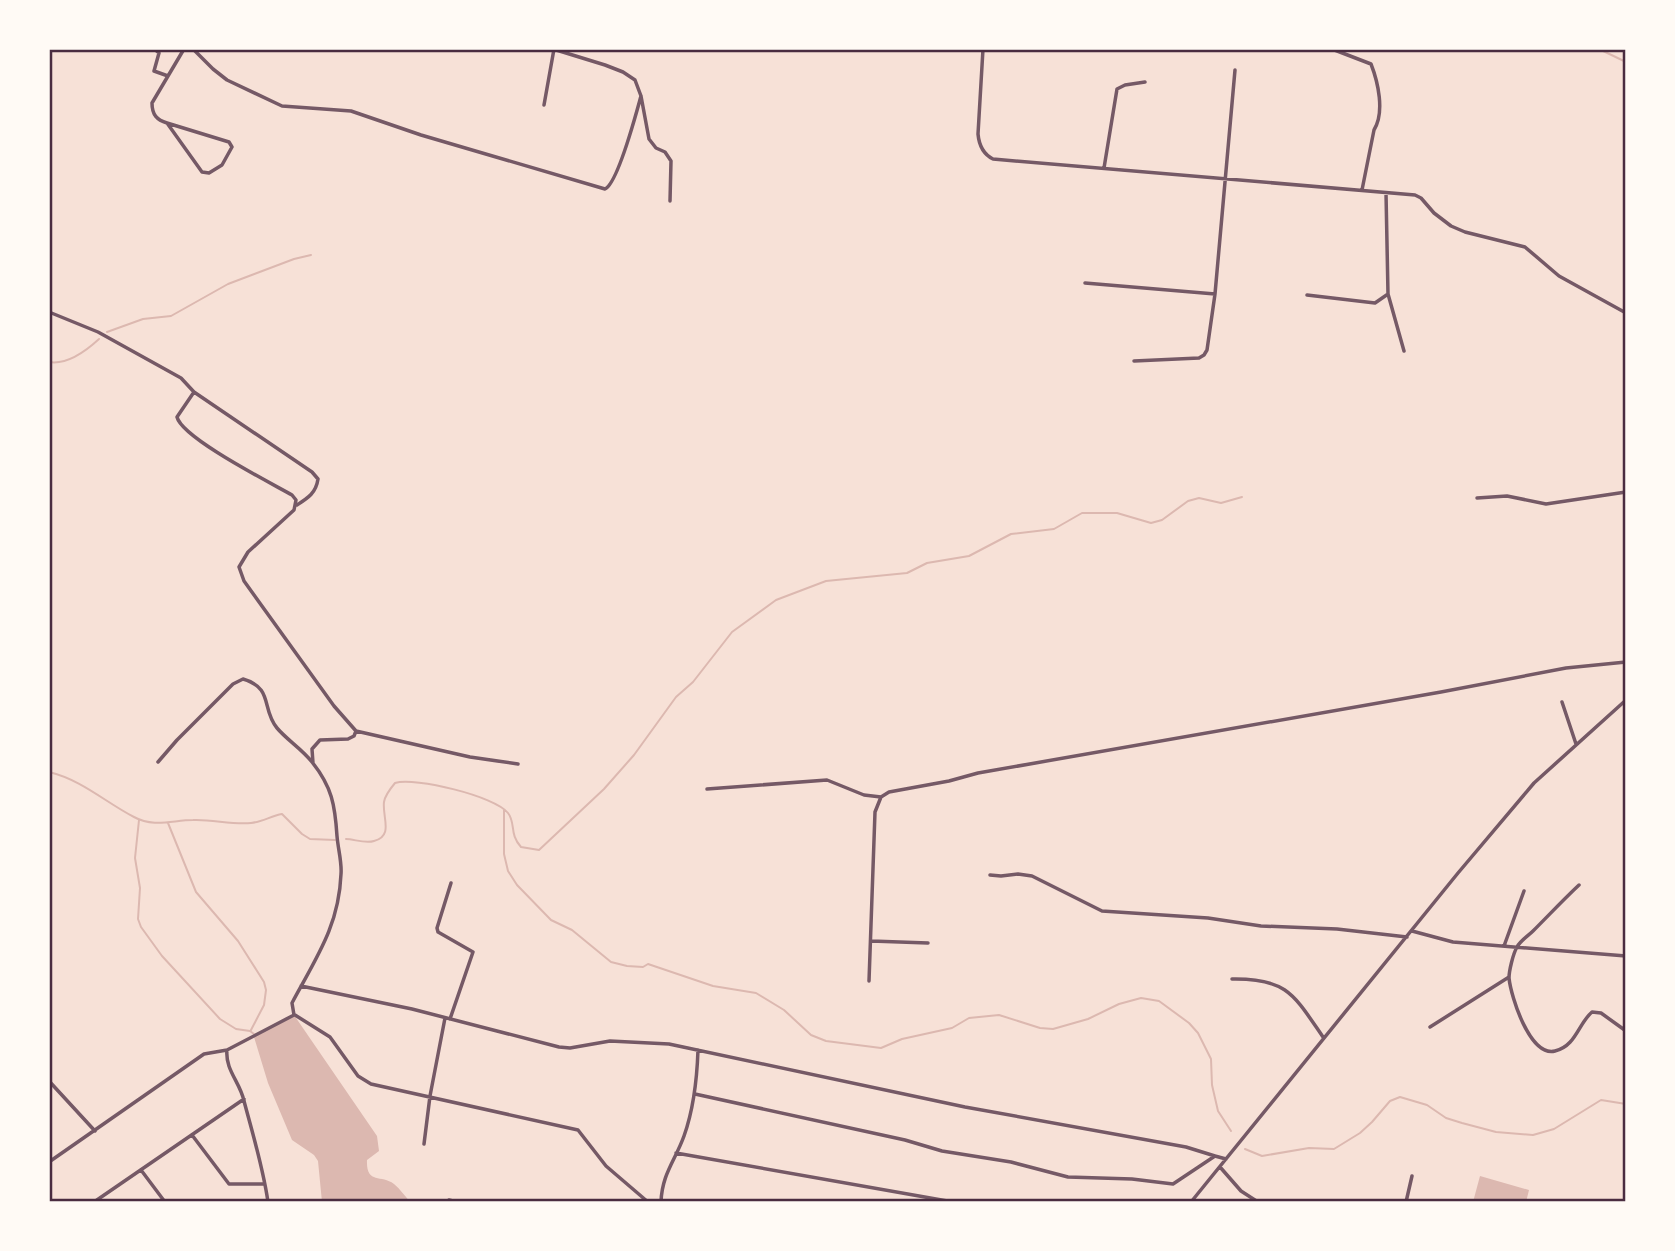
<svg xmlns="http://www.w3.org/2000/svg" width="1675" height="1251" viewBox="0 0 1675 1251" font-family="'Sofia Sans Condensed',sans-serif">
  <rect width="100%" height="100%" fill="#f7e1d7"/>
  <path fill="#dcb8b0" d="M294 1015 377 1136 379 1151 367 1160C366 1185 381 1174 394 1184 400 1189 405 1196 410 1202H322L318 1161 314 1155 292 1140 268 1083 254 1037Z
    M1480 1176 1529 1190 1526 1202H1473Z"/>
  <g fill="none" stroke-linecap="round" stroke-linejoin="round">
    <path stroke="#dcb8b0" stroke-width="2" d="M1599 49 1626 62
      M107 332 143 319 171 316 228 284 294 259 311 255
      M49 362C67 365 86 351 99 339
      M49 772C82 780 105 802 134 817 154 828 173 820 193 820 212 819 232 825 251 823 262 822 271 816 282 814L302 834 310 839 335 840
      M504 810V854L508 871 517 885 551 920 572 930 611 962 627 966 643 967 648 964 713 986 756 993 784 1010 811 1035 826 1041 881 1048 902 1039 952 1028 969 1018 999 1015 1040 1028 1053 1029 1088 1019 1119 1004 1141 998 1159 1001 1189 1023 1198 1033 1211 1059 1212 1085 1218 1111 1231 1131
      M139 820 135 858 140 888 138 919 141 927 162 956 220 1019 236 1029 250 1031 254 1034
      M168 823 196 892 238 941 264 982 266 990 264 1005 251 1030
      M346 839C354 839 365 844 374 841 394 836 382 817 384 802 385 795 390 789 395 783 415 777 495 796 508 813 516 823 509 834 521 847L539 850 604 789 634 755 676 697 693 682 732 632 776 600 826 581 907 573 927 563 969 556 1011 534 1054 529 1082 513H1117L1151 523 1162 520 1188 501 1199 498 1221 503 1242 497
      M1245 1149 1262 1156 1309 1148 1334 1149 1360 1133 1372 1122 1390 1101 1400 1097 1427 1105 1446 1118 1462 1123 1496 1132 1533 1135 1554 1129 1601 1100 1626 1104"/>
    <path stroke="#755966" stroke-width="3.5" d="M154 49 159 53 154 71 168 76
      M193 49 213 69 227 80 282 106 351 111 421 135 605 189C618 183 636 114 641 96
      M553 49 605 65 623 72 635 80 641 96 649 139 656 148 665 152 671 161 670 201
      M983 49 978 134C979 145 983 154 993 159L1415 195 1421 198 1434 213 1451 226 1465 232 1525 247 1559 276 1626 313
      M1332 49 1371 64C1378 82 1385 112 1374 130L1362 190
      M49 53V49
      M544 105 554 49
      M167 123 202 172 209 173 222 165 232 147 229 142 167 123C157 120 152 115 152 103L184 49
      M1104 168 1117 89 1125 85 1145 82
      M1386 193 1388 294 1404 351
      M1085 283 1215 294 1235 70
      M1307 295 1375 303 1388 294
      M49 312 98 332 181 378 194 392 177 417C182 438 271 483 292 495L296 500 294 510 248 552 239 567 244 581 334 706 356 731 354 736 348 739 320 740 312 749 313 763
      M1134 361 1199 358 1204 355 1207 350 1215 294
      M194 392 312 472 318 479C316 493 308 498 297 505
      M1477 498 1507 496 1546 504 1626 492
      M1562 702 1576 744
      M356 731 470 757 518 764
      M158 762 177 740 233 684 243 679C274 688 261 709 277 728 287 740 302 749 312 762 332 787 335 805 337 836 338 849 342 862 341 874 339 926 316 958 292 1003L294 1015
      M707 789 827 780 864 795 881 797
      M990 875 1001 876 1018 874 1032 876 1102 911 1208 918 1261 926 1337 929 1407 937
      M1579 885C1563 900 1548 916 1533 931 1528 936 1520 941 1517 947 1513 954 1509 971 1509 978 1511 997 1530 1057 1555 1051 1576 1046 1578 1024 1592 1012L1601 1013 1626 1031
      M1412 931 1453 942 1626 956
      M871 941 928 943
      M1504 946 1524 891
      M1232 979C1287 978 1294 995 1323 1037
      M869 981 875 812 881 797 889 792 949 781 978 773 1441 692 1566 668 1626 662
      M301 986 412 1009 559 1047 570 1048 610 1041 669 1044 965 1107 1186 1147 1215 1156
      M295 1015 330 1037 358 1076 371 1084 578 1130 606 1166 648 1202
      M450 1019 473 952 438 932 437 928 451 883
      M1430 1027 1509 977
      M227 1050C225 1070 240 1082 244 1101 253 1135 263 1167 268 1202
      M49 1081 95 1131
      M695 1094 905 1140 942 1151 1011 1162 1068 1177 1132 1179 1173 1184 1215 1156 1226 1159
      M192 1135 229 1184H265
      M424 1144 430 1096 445 1018
      M676 1153 953 1202
      M49 1162 204 1054 227 1050 294 1015
      M1220 1167 1241 1191 1258 1202
      M141 1170 165 1202
      M449 1200 457 1202
      M94 1202 244 1099
      M661 1202C662 1174 675 1161 684 1136 694 1108 697 1079 698 1050
      M1191 1202 1458 873 1534 783 1626 700
      M1406 1202 1412 1176"/>
  </g>
  <rect width="1675" height="1251" fill="none" stroke="#fffaf5" stroke-width="102"/>
  <rect x="51" y="51" width="1573" height="1149" fill="none" stroke="#4a2c40" stroke-width="2.5"/>
</svg>
